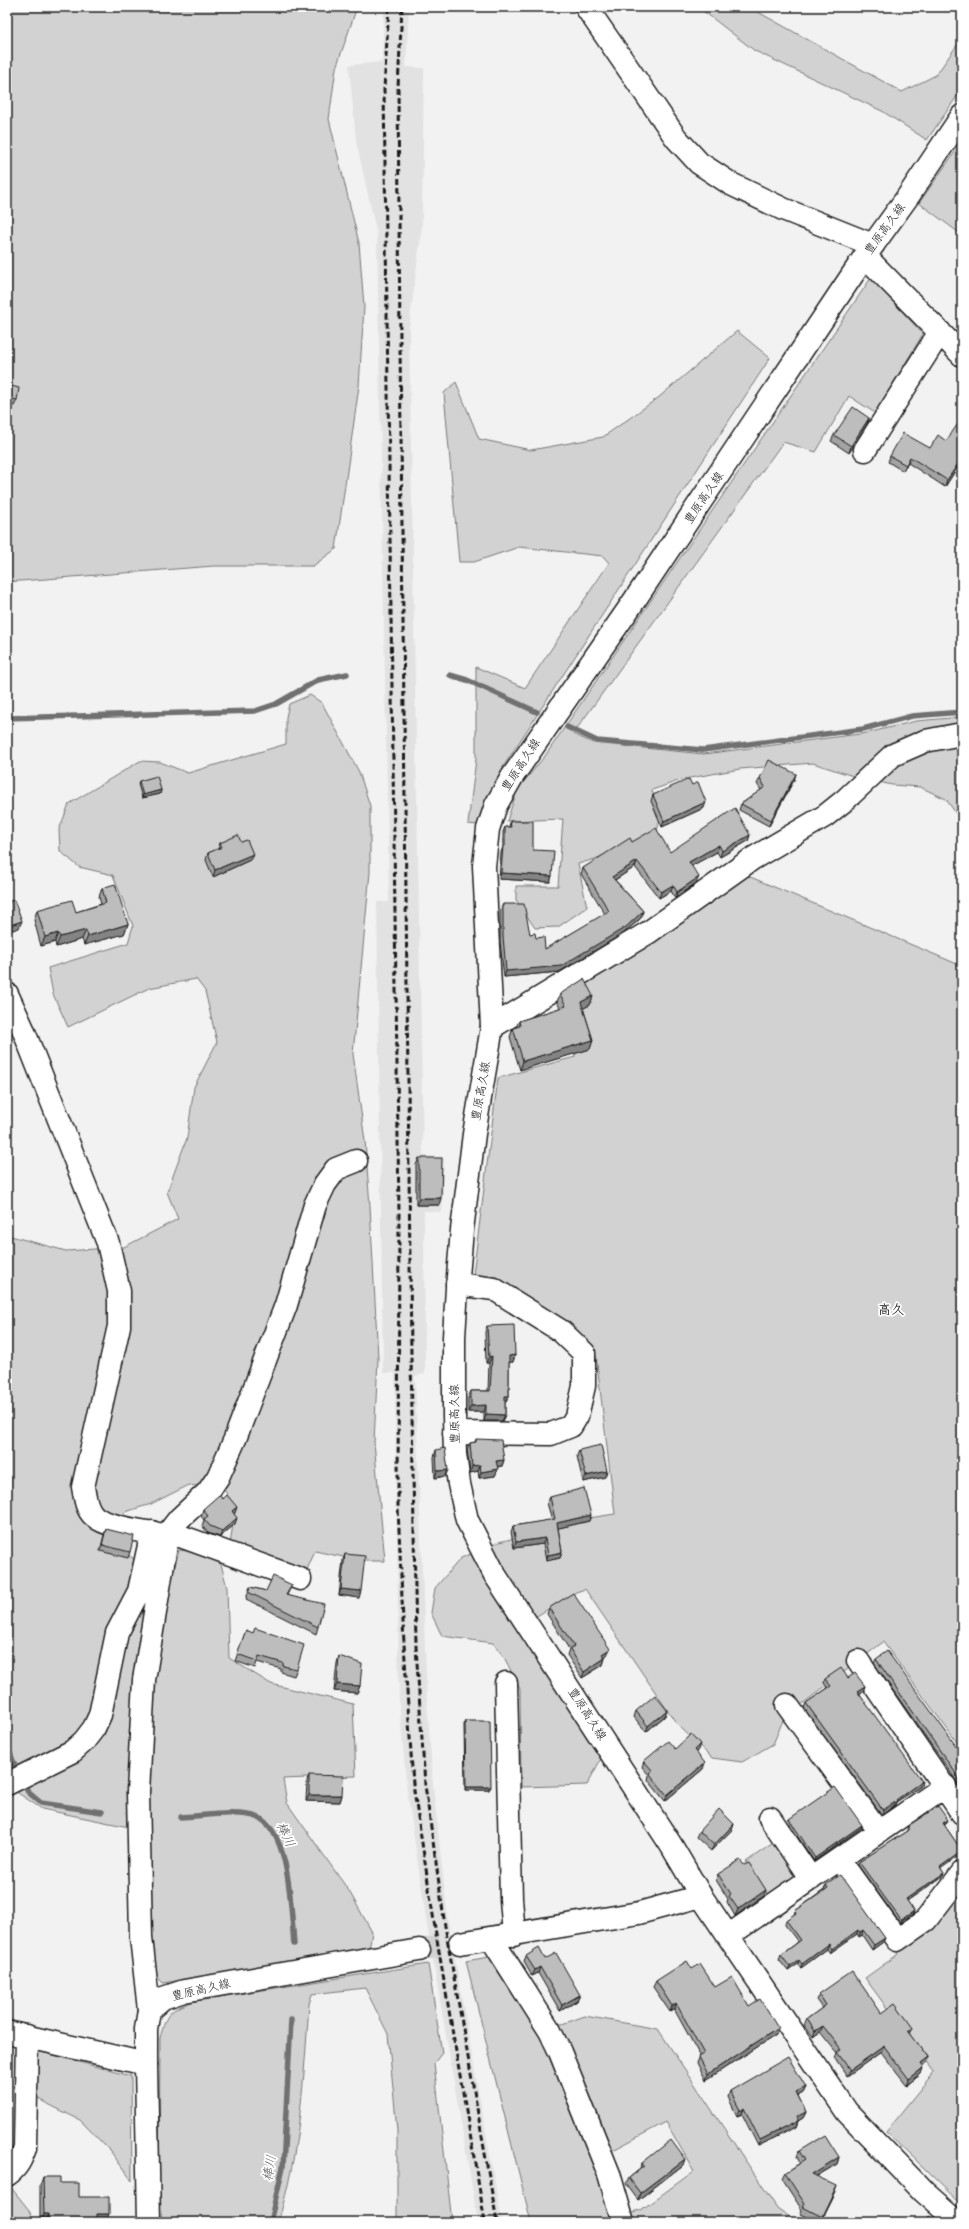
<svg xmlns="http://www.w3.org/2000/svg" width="969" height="2229" viewBox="0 0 969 2229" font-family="Kalam,'Klee One',sans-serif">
  <rect width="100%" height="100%" fill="#f2f2f2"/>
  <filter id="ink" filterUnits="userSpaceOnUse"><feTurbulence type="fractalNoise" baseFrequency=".025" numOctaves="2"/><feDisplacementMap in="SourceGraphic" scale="8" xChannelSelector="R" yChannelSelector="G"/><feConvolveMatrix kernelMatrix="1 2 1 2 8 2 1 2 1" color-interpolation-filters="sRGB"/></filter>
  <g filter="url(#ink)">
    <path fill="#e2e2e2" d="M384 7H409L406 67 424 68 422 226 409 327 423 1156 444 1157 442 1212 424 1211 425 1374 415 1376 427 1702 433 1785 448 1921 502 2222H478L427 1925 407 1790 399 1703 395 1373H383L377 902H389L377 235 356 141 349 65 382 62Z"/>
    <path fill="#d2d2d2" stroke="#777" fill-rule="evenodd" d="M7 7H357L336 68 329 119 359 243 364 307 359 386 336 549 313 566H214L7 582Z
      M698 7H749L902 92 936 75 962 38V89L927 140 882 111 755 51Z
      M962 142V235L919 203Z
      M871 278 923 334 875 413 849 396 816 452 783 442 573 734 593 743 704 754 867 733 916 721 962 717V815H957L946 799 920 787 892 785 853 776 813 763 740 769 684 779 652 790 660 818 657 832 595 859 578 864 587 907 558 927 535 928 516 900V886H558L563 819 507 821 517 790 545 756Z
      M737 331 770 358 501 770 477 825 468 824 476 759V667L525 688 609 563 603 556 519 547 474 562H459L444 393 456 382 479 439 531 450 603 437 658 398Z
      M310 695 322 703 359 772 370 806V872L353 1054 365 1141 370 1206 378 1358 374 1442 385 1561H362L315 1551 306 1572 230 1545 235 1509 224 1489 189 1485 151 1504 125 1512 108 1534 128 1555 155 1572 174 1570 179 1550 198 1552 221 1564 227 1588 229 1658 271 1684 353 1704 356 1776 283 1779 287 1803 349 1891 372 1932 369 1950 163 1983 150 1969 148 1831 42 1809 18 1793 7 1773V1235L66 1251 124 1247 178 1219 167 1192 187 1138 194 1087 217 1042 205 991 196 979 149 988 68 1027 53 994 48 968 128 943 133 926 113 875 79 867 60 851 59 830 69 804 140 761 160 762 188 773 286 744V717L289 704Z
      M748 876 962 966V1749L883 1642 784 1718 773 1744 742 1762 712 1758 677 1724 585 1589 576 1592 522 1625 603 1755 587 1785 521 1787 520 1689 504 1657 493 1643 442 1636 431 1613 435 1588 461 1558 499 1542 547 1530 569 1521 615 1514 596 1355 547 1314 473 1275 498 1078 575 1057 572 985Z
      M776 1841 800 1876 770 1897 746 1862Z
      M962 1882V2205L886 2131 934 2072 865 1978 897 1955 899 1944Z
      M495 1956 536 2022 562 2024 585 2016 658 2029 777 2208 797 2222H531L466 1961ZM666 2122 694 2171 641 2210 616 2216 596 2159Z
      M428 1964 442 2053 434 2063 452 2222H397V2131L388 2034 365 1988 312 1994 309 2004C304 2076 300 2152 278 2222H163L159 2215 160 2038C167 2012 168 2011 194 2001Z
      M31 2049 131 2076 132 2181 111 2152 80 2120 34 2097Z
      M9 2185 29 2210 33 2222H7Z"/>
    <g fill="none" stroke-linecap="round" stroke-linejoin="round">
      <path stroke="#707070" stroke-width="5.5" d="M450 675 467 680 537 712
        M7 718 255 711 276 704 318 680 347 674
        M567 727 597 741 703 750 863 729 912 716 962 712
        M7 1745 18 1774
        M22 1781 28 1792 41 1803 102 1812
        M181 1817C201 1816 239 1810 257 1817 291 1831 291 1913 294 1944
        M270 2222 283 2167 291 2020"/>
      <path stroke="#d2d2d2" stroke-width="22" stroke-dasharray="22 11" stroke-linecap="butt" d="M419 1950 460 1943"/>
      <g stroke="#1c1c1c" stroke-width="25">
        <path id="minor" d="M586 7 676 138 699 163 731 184 783 209 873 245
          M865 256 962 355
          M865 450 940 332
          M7 994 23 1029 108 1243 119 1291V1326L83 1487C85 1497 86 1509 94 1516 106 1527 143 1531 159 1534L165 1537
          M492 1027 649 932 752 859 825 816 845 800 893 755 925 741 962 734
          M454 1433 551 1434 571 1426 577 1416 584 1386V1353L561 1331 494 1289 457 1284
          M169 1532 300 1579
          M858 1661 962 1813
          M506 1683 511 1899 514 1935
          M787 1705 879 1832
          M7 1784 73 1751 84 1741 94 1728 100 1715 117 1633 139 1591 152 1532
          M770 1818 811 1879
          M848 1872 897 1940 926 1920 962 1873
          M701 1896 847 2112 924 2192 958 2222
          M728 1936 945 1786
          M491 1938 550 2031 560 2052 609 2174 623 2222
          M149 2010 141 1937 138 1792 144 1680 166 1545 165 1537 179 1519 208 1492 218 1477 235 1439 286 1305 315 1205 325 1184 336 1169 356 1161
          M7 2032 146 2064
          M7 2175C17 2168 21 2160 25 2148L27 2036"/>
      </g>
      <g stroke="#1c1c1c" stroke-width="25">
        <path id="major" d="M460 1943 639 1913 701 1896 671 1845 495 1575 467 1520 459 1484 455 1454 454 1416V1337L457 1288 462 1230 474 1134 492 1027 484 866 488 829 496 805 512 777 630 607 865 256 909 195 962 116
          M149 2222 146 2064V2029L149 2010 163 1998 184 1991 419 1950"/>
      </g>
      <use href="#minor" stroke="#fff" stroke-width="22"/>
      <use href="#major" stroke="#fff" stroke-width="22"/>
      <path stroke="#1c1c1c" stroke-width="3" stroke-dasharray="6 3" stroke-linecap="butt" d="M389 7 384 89 399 1214 398 1507 404 1644 413 1784 435 1928 485 2222
        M402 7 398 87 400 344 411 1356 416 1647 425 1785 445 1926 497 2222"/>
    </g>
    <path fill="#a3a3a3" stroke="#1c1c1c" d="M7 385 17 400 14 406 7 405Z
      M869 418 867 424 849 453 831 441 834 435Z
      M930 448 962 460 945 487 908 463 903 471 888 462 890 456Z
      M796 774 794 780 769 826 739 810 741 804 761 790 757 784 760 778Z
      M139 781 161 790 160 794 142 798 138 784Z
      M692 785 704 808 662 827 651 801 653 795Z
      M510 821 533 850 552 876 550 882 499 879 501 852 503 847V832L505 827H509Z
      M750 835 748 841 720 857 717 852 691 866 696 883 675 898 671 891 659 898 635 867 615 880 643 911 641 918 624 933 559 972 504 977 500 942V910L503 904 530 934 536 938 545 949 605 914 581 874 583 868 632 842 670 852Z
      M241 842 253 854 250 860 213 877 206 860 208 853 218 849 220 843Z
      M102 888 128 924 124 934 84 945 82 939 56 947 55 942 41 946 34 920 37 910 76 912 101 904 99 897Z
      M560 994 593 996 590 1005 583 1008 593 1040 590 1049 520 1070 510 1037 513 1028 516 1027 519 1021 560 1008 557 1002Z
      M419 1158 439 1205H416V1165Z
      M487 1326 515 1355 513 1362H509V1396L506 1402H505V1415L502 1421H484V1412H468V1398L471 1391H488L489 1363H486L485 1332Z
      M476 1439 504 1460 502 1466 497 1467 498 1469 495 1476 479 1478 478 1471 470 1473 467 1449 470 1443 475 1442Z
      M436 1450 448 1470 445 1476 435 1478 434 1457Z
      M579 1450 605 1477 583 1482 577 1456Z
      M550 1497 591 1515 589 1521 558 1528 562 1552 560 1558 546 1561 543 1544 514 1548 511 1532 513 1526 552 1520 547 1503Z
      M203 1509 235 1513 234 1514 235 1524 220 1537 208 1533 202 1526 204 1520 201 1516Z
      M106 1529 130 1552 128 1558 100 1551 104 1535Z
      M345 1554 359 1598 339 1595 343 1560Z
      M292 1585 287 1595 318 1627 316 1634 246 1599 250 1587 266 1591Z
      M549 1608 607 1655 605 1657V1658L603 1665 582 1678 567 1655 569 1649 547 1614Z
      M246 1630 297 1669 294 1676 281 1672V1669L257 1662 255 1668 235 1661Z
      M339 1656 360 1686 357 1693 334 1691 337 1663Z
      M876 1659 962 1754V1790L955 1779 874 1663Z
      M848 1678 865 1686 863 1691 859 1694 921 1786 896 1802 895 1805 882 1815 804 1708 806 1703 828 1688 824 1683 825 1679Z
      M636 1711 665 1716 646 1732 634 1717Z
      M465 1721 489 1790H465L464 1725Z
      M675 1749 698 1750 696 1752 703 1769 665 1801 648 1780 649 1775 642 1767 644 1761Z
      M309 1775 342 1795 340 1802 306 1801 307 1781Z
      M789 1819 862 1825 861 1828 814 1861 788 1822Z
      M948 1820 946 1823 944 1825 962 1851 960 1855 941 1868 943 1876 907 1901 914 1911 913 1914 900 1923 858 1865 859 1862 907 1831V1830L908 1826Z
      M734 1824 732 1830 711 1851 696 1837 699 1831Z
      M718 1874 764 1896 735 1916 727 1902 728 1899 716 1880Z
      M826 1885 885 1938 883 1942 872 1950 862 1935 859 1937 857 1934 830 1953 827 1949 801 1968 798 1964 788 1971 779 1960 781 1955 798 1942 785 1925 786 1920 794 1915 795 1911 824 1890Z
      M526 1956 580 1995 577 2001 560 2011 538 1973 532 1976 524 1962Z
      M692 1969 715 1987 749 2006 778 2028 776 2035 706 2080 697 2063 700 2056 674 2009 670 2012 653 1987 656 1981Z
      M819 1994 881 2013 910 2034V2035L928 2058 926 2064 922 2067 921 2074 907 2085 881 2052 847 2076 835 2058 837 2053 820 2032 813 2037 804 2025 807 2019 822 2008 816 2000Z
      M806 2087 803 2093 798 2096 806 2112 803 2118 798 2121 796 2127 758 2146 742 2114 737 2116 728 2097 730 2091Z
      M799 2151 839 2157 837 2164 817 2176 835 2192 820 2222H817L800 2214 802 2210 782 2179 785 2173 800 2163 797 2157Z
      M642 2163 683 2165 638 2200 626 2184 629 2178 640 2169Z
      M43 2177 60 2183 79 2197 106 2222H40V2186Z"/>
    <path fill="#848484" stroke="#1c1c1c" d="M869 418 867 424 849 453 851 446Z
      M910 457 908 463 903 471Z
      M962 458V460L945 487 947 480Z
      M796 774 794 780 769 826 771 820Z
      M161 790 160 794 142 798 143 795Z
      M706 802 704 808 662 827 664 821Z
      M750 835 748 841 720 857 722 851Z
      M719 845 717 852 686 869 689 862Z
      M253 854 250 860 213 877 215 870Z
      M637 861 635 867 610 883 612 877Z
      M501 873 552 876 550 882 499 879Z
      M699 877 696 883 675 898 677 892Z
      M673 885 671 891 659 898 661 892Z
      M643 911 641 918 624 933 559 972 504 977 506 971Z
      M22 921 19 928 7 932V926Z
      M128 924 124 934 84 945 88 936Z
      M86 930 82 939 56 947 60 937Z
      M58 933 55 942 41 946 45 937Z
      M593 996 590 1005 578 1011 581 1002Z
      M593 1040 590 1049 520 1070 523 1061Z
      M419 1198H441L439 1205H416Z
      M515 1355 513 1362H507L509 1356Z
      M492 1356 489 1363H486L489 1357Z
      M505 1396H509L506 1402H502Z
      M486 1405 484 1412H468L471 1406Z
      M486 1414 505 1415 502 1421H484Z
      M504 1460 502 1466 494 1467 496 1461Z
      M480 1465 478 1471 470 1473 472 1466Z
      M498 1469 495 1476 479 1478 481 1472Z
      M448 1470 445 1476 435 1478 437 1471Z
      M607 1471 605 1477 583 1482 586 1476Z
      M237 1507 235 1513 230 1518 232 1511Z
      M591 1515 589 1521 555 1529 557 1523Z
      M237 1518 235 1524 220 1537 222 1531Z
      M545 1538 543 1544 514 1548 516 1542Z
      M562 1552 560 1558 546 1561 548 1555Z
      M341 1589 361 1591 359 1598 339 1595Z
      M610 1649 607 1655 600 1660 602 1654Z
      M605 1658 603 1665 582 1678 584 1672Z
      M337 1684 360 1686 357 1693 334 1691Z
      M865 1686 863 1691 856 1696 857 1691Z
      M667 1710 665 1716 646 1732 648 1726Z
      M700 1744 698 1750 692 1756 694 1750Z
      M705 1763 703 1769 665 1801 667 1795Z
      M922 1781 921 1786 896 1802 895 1805 882 1815 883 1810 896 1800Z
      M466 1787H491L489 1790H465Z
      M309 1795H342L340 1802 306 1801Z
      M948 1820 946 1823 942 1826 943 1823Z
      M734 1824 732 1830 711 1851 714 1845Z
      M862 1825 861 1828 814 1861 815 1858Z
      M962 1851 960 1855 939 1870 940 1867Z
      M944 1873 943 1876 905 1902 906 1899Z
      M766 1890 764 1896 735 1916 738 1909Z
      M914 1911 913 1914 900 1923 901 1920Z
      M858 1930 857 1934 830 1953 832 1949Z
      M863 1930 862 1935 859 1937 860 1932Z
      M885 1938 883 1942 872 1950 874 1945Z
      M829 1944 827 1949 801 1968 802 1964Z
      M799 1960 798 1964 788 1971 790 1967Z
      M540 1967 538 1973 532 1976 535 1970Z
      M580 1995 577 2001 560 2011 562 2005Z
      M676 2003 674 2009 670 2012 672 2006Z
      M823 2026 820 2032 813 2037 815 2031Z
      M778 2028 776 2035 706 2080 708 2074Z
      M913 2028 910 2034 905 2038 908 2032Z
      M884 2046 881 2052 847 2076 850 2070Z
      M928 2058 926 2064 918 2071 920 2064Z
      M923 2068 921 2074 907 2085 909 2079Z
      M806 2087 803 2093 794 2098 796 2092Z
      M744 2108 742 2114 737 2116 740 2110Z
      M806 2112 803 2118 794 2123 796 2117Z
      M798 2121 796 2127 758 2146 760 2140Z
      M839 2157 837 2164 810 2180 812 2174Z
      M685 2159 683 2165 638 2200 640 2193Z
      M837 2186 835 2192 820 2222 822 2217Z
      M44 2214H48L45 2222H41Z
      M97 2214H109L106 2222H79L80 2220Z"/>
    <path fill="#bdbdbd" stroke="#1c1c1c" d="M7 266 10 267 7 283Z
      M7 385 19 388 17 400 7 398Z
      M853 407 869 418 851 446 834 435Z
      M962 418V458L947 480 910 457 906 465 890 456 903 433 930 448 938 435 946 441Z
      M769 760 796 774 771 820 741 804 765 787 760 778Z
      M157 776 161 790 143 795 139 781Z
      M689 779 692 785 698 782 706 802 664 821 653 795Z
      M735 808 750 835 722 851 719 845 689 862 699 877 677 892 673 885 661 892 637 861 612 877 643 911 626 927 561 966 506 971 503 936V904H524L530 934 535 933 536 938 544 937 545 949 609 911 583 868 630 838 632 842 656 828 670 852Z
      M510 821H533V850L554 851 552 876 501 873 503 846H505V827H511Z
      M238 835 241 842 247 840 253 854 215 870 208 853 222 847 220 843Z
      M115 884 128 924 88 936 86 930 60 937 58 933 45 937 37 910 72 900 76 912 106 903 102 888Z
      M14 900 22 921 7 926V902Z
      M584 979 593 996 581 1002 593 1040 523 1061 513 1028 520 1026 519 1021 566 1006 560 994Z
      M419 1158H442L441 1198H419Z
      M514 1325 515 1355 509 1356V1396H505V1415L486 1414V1405L471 1406V1391H490L492 1356 489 1357 487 1326Z
      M476 1439 501 1440 504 1460 496 1461 498 1469 481 1472 480 1465 472 1466 470 1443 476 1442Z
      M601 1445 607 1471 586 1476 579 1450Z
      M445 1448 448 1470 437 1471 436 1450Z
      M584 1488 591 1515 557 1523 562 1552 548 1555 545 1538 516 1542 513 1526 555 1519 550 1497Z
      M219 1495 223 1499 227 1495 237 1507 232 1511 237 1518 222 1531 210 1526 204 1519 208 1516 203 1509Z
      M106 1529 134 1536 130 1552 102 1545Z
      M345 1554 365 1556 361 1591 341 1589Z
      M273 1576 292 1585 286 1595 324 1604 318 1627 248 1592 250 1587 266 1591Z
      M573 1593 610 1649 602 1654 605 1658 584 1672 570 1649 574 1646 549 1608Z
      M255 1628 304 1645 297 1669 283 1666V1663L259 1656 257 1661 237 1654 246 1630 253 1633Z
      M887 1651 962 1754V1784L957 1775 876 1659Z
      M339 1656 362 1664 360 1686 337 1684Z
      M841 1668 848 1678 855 1673 865 1686 857 1691 922 1781 896 1800 897 1801 883 1810 806 1703 831 1686 825 1679Z
      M655 1695 667 1710 648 1726 636 1711Z
      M465 1721H490L491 1787H466Z
      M691 1734 700 1744 694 1750 705 1763 667 1795 650 1774 652 1770 644 1761 668 1741 675 1749Z
      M309 1775 343 1776 342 1795H309Z
      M835 1787 862 1825 815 1858 789 1819Z
      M938 1806 948 1820 943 1823 962 1851 940 1867 944 1873 906 1899 914 1911 901 1920 859 1862 910 1829 908 1826Z
      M719 1809 734 1824 714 1845 699 1831Z
      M740 1860 744 1865 749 1863 766 1890 738 1909 729 1896 731 1894 718 1874Z
      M840 1875 885 1938 874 1945 863 1930 860 1932 858 1930 832 1949 829 1944 802 1964 799 1960 790 1967 781 1955 801 1940 786 1920 796 1913 795 1911 828 1888 826 1885Z
      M539 1948 545 1959 556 1953 580 1995 562 2005 540 1967 535 1970 526 1956Z
      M687 1961 692 1969 700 1964 715 1987 732 1977 749 2006 760 1999 778 2028 708 2074 699 2057 704 2054 676 2003 672 2006 656 1981Z
      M852 1971 881 2013 895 2003 913 2028 908 2032 928 2058 920 2064 923 2068 909 2079 884 2046 850 2070 837 2052 841 2049 823 2026 815 2031 807 2019 826 2005 819 1994Z
      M788 2057 806 2087 796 2092 806 2112 796 2117 798 2121 760 2140 744 2108 740 2110 730 2091Z
      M825 2135 839 2157 812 2174 837 2186 822 2217 803 2207 805 2204 785 2173 805 2160 799 2151Z
      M671 2140 685 2159 640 2193 629 2178 644 2166 642 2163Z
      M43 2177H60V2183H79V2197H109V2214H97V2220H80V2222H48V2214H44Z
      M929 2216 936 2222H924Z"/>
  </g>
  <g text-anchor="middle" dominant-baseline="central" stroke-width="3.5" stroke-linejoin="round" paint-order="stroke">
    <g font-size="12" fill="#1c1c1c" stroke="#fff">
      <text transform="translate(885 229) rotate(-54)">豊原高久線</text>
      <text transform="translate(704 498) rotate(-56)">豊原高久線</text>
      <text transform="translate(521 765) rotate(-57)">豊原高久線</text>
      <text transform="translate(481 1091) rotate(-80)">豊原高久線</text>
      <text transform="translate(455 1414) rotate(-91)">豊原高久線</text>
      <text transform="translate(587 1714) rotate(57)">豊原高久線</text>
      <text transform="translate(201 1990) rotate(-13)">豊原高久線</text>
    </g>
    <g font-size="13" font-weight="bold" fill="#1c1c1c" stroke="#fff">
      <text x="891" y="1310">高久</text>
    </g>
    <g font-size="13" font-style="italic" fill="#5b5b5b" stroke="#fff">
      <text transform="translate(285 1835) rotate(64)">棒川</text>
      <text transform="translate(270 2168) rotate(-81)">棒川</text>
    </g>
  </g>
  <rect width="969" height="2229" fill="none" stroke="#fff" stroke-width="24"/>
  <rect x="12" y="12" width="945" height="2205" fill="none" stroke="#1c1c1c" stroke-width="1.5" filter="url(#ink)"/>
</svg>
